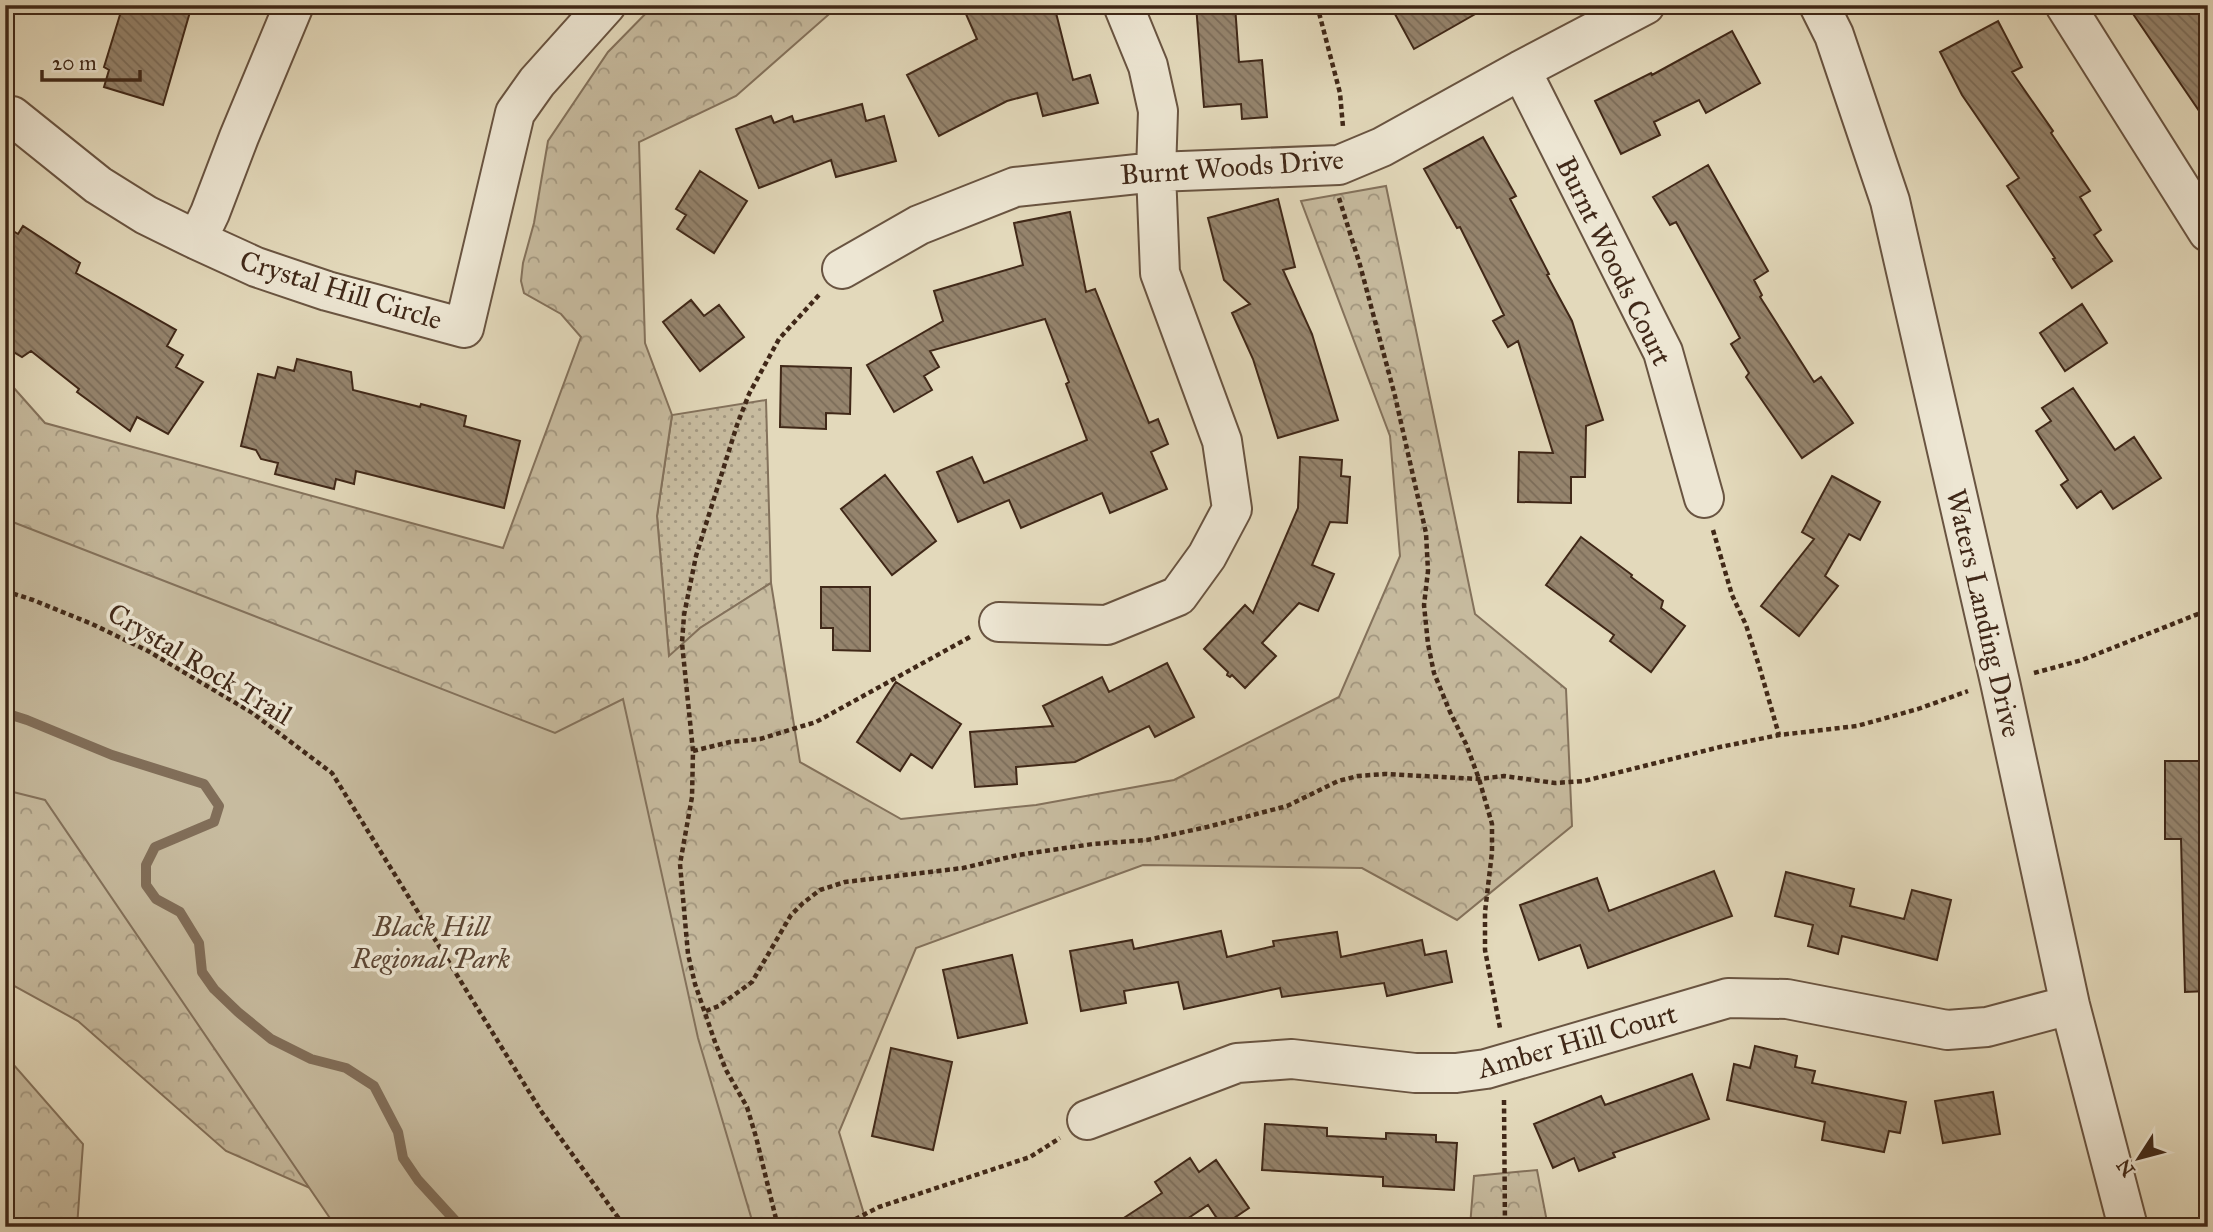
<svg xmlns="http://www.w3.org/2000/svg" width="2213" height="1232" viewBox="0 0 2213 1232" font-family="'IM FELL Great Primer',serif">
  <defs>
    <pattern id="grass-dots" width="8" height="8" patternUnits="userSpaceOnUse" patternTransform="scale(1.75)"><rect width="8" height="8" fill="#c7bb9f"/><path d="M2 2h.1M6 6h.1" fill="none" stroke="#a39881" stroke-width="1.8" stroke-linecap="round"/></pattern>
    <pattern id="forest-crowns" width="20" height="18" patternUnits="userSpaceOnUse" patternTransform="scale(1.75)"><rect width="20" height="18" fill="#c7bb9f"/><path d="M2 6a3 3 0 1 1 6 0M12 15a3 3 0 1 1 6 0" fill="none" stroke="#a39881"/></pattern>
    <pattern id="building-back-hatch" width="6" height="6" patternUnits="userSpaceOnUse" patternTransform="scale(1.75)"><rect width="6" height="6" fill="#95846d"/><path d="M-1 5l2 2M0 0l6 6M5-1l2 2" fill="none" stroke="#7b6c59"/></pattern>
  </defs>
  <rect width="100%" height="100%" fill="#e3d9bb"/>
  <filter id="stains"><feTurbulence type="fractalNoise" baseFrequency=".00286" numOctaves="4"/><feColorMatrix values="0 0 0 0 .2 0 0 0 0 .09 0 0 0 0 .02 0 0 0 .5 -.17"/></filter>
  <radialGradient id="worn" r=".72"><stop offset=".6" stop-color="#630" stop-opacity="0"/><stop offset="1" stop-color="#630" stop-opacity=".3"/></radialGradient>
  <path fill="url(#grass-dots)" stroke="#84725c" stroke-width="2" d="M766 400 771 583 700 628 669 657 657 516 672 415Z"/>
  <path fill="url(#forest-crowns)" stroke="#84725c" stroke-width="2" d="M654 5H837L835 9 736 96 639 142 645 343 672 415 657 516 669 656 700 628 771 583 800 762 901 819 1036 805 1174 780 1339 697 1400 556 1390 436 1301 201 1386 186 1475 614 1566 689 1572 826 1457 920 1362 868 1143 865 916 948 839 1132 868 1227H360L351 1206 226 1151 78 1021 5 981V378L45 423 503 548 581 337 561 314 524 293 521 281 523 263 534 223 548 141 608 52Z
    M5 1060 13 1064 83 1144 77 1227H5Z
    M1537 1170 1548 1227H1470L1474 1176Z"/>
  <path fill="#c7bb9f" stroke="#84725c" stroke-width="2" d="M5 519 555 733 623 699 698 1038 754 1227H336L45 800 5 790Z"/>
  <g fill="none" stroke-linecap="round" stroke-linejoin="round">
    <path stroke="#816e59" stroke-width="10" d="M5 713 27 720 112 755 204 784 219 806 214 822 155 847 146 865V885L156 899 180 912 199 943 202 972 214 989 238 1012 271 1039 311 1059 346 1068 374 1086 398 1132 403 1158 418 1180 461 1227"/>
  </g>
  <path fill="url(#building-back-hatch)" stroke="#402818" stroke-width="2" d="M123 5H192L163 105 104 87 109 70 104 67Z
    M962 5H1054L1073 80 1090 75 1098 103 1043 116 1037 93 1007 101 939 136 907 75 977 39Z
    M1196 5H1235L1239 62 1262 60 1267 117 1242 119 1241 104 1204 107Z
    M1390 5H1491L1414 49Z
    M2127 5H2208V124Z
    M1998 21 2022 67 2012 72 2053 131 2051 133 2090 191 2080 197 2101 230 2094 235 2112 261 2072 288 2053 259 2055 258 2007 186 2019 178 1962 95 1940 52Z
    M1732 31 1760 83 1706 113 1699 100 1654 122 1660 135 1621 154 1595 101 1651 73 1652 75Z
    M862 104 866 121 884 116 896 161 836 177 831 160 759 188 736 129 771 116 774 123 792 116 794 122Z
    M1483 137 1516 196 1510 199 1549 274 1547 275 1572 321 1603 420 1586 426 1585 477H1571V503L1518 502 1519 452 1553 453 1518 341 1508 347 1493 321 1504 315 1460 227 1457 228 1424 169Z
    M1708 165 1768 271 1754 280 1762 295 1760 297 1814 382 1821 377 1853 423 1802 458 1746 377 1749 373 1731 344 1740 338 1676 222 1670 225 1653 197Z
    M700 171 747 201 714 253 677 229 686 215 676 209Z
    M1278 199 1295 267 1283 270 1312 334 1338 420 1278 438 1253 359 1232 313 1250 304 1224 280 1208 218Z
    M1070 212 1086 292 1095 289 1149 423 1158 419 1168 444 1151 452 1167 489 1110 513 1102 493 1021 528 1009 500 958 522 937 472 972 457 984 483 1087 440 1066 384 1069 382 1045 319 930 351 939 367 924 376 932 390 894 412 867 365 943 321 934 291 1023 265 1014 223Z
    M5 226 18 234 23 226 80 263 76 273 176 330 167 346 183 355 176 367 203 382 168 434 137 417 130 431 77 392 79 389 31 351 22 357 5 347Z
    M691 300 704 316 719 305 744 337 700 371 663 322Z
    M2082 304 2107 343 2065 371 2040 333Z
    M297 359 351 372 353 390 420 407 421 404 466 416 464 426 520 441 504 508 356 471 354 484 336 479 334 489 275 474 278 463 261 459 256 450 241 446 258 374 275 378 278 367 294 371Z
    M781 366 851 368 850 414 826 413V429L780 427Z
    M2073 388 2115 450 2134 437 2161 478 2113 509 2101 491 2077 508 2061 485 2068 480 2036 431 2051 421 2042 408Z
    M1300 457 1342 460 1341 476 1350 477 1347 523 1330 522 1312 565 1334 574 1318 611 1299 603 1262 643 1276 656 1245 688 1232 675 1230 677 1227 675 1228 672 1204 649 1245 605 1253 613 1298 508Z
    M885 475 936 541 892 575 841 509Z
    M1832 476 1880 502 1860 540 1849 534 1825 576 1838 586 1799 636 1761 606 1814 539 1802 532Z
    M1581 537 1632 575 1631 577 1663 601 1661 608 1685 626 1651 672 1610 641 1614 635 1546 585Z
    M821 587H870V651L833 650V628H821Z
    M1167 663 1194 717 1155 737 1149 726 1075 762 1016 767 1017 784 975 787 970 732 1053 726 1043 706 1102 677 1109 692Z
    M896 682 961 724 932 768 911 754 900 771 857 742Z
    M2165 761H2208V991L2185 992 2181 839H2165Z
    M1714 871 1732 916 1588 968 1580 945 1539 960 1520 905 1597 878 1609 911Z
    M1786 872 1854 889 1850 906 1904 919 1912 890 1951 900 1937 960 1842 936 1838 954 1808 946 1813 925 1775 916Z
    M1221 931 1227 957 1274 946 1273 941 1337 932 1341 957 1422 940 1425 955 1446 951 1452 982 1387 996 1384 983 1282 997 1280 988 1184 1009 1178 982 1124 991 1126 1003 1081 1011 1070 951 1132 940 1134 949Z
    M1012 955 1027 1023 958 1038 943 970Z
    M1755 1046 1797 1056 1795 1067 1815 1071 1812 1083 1906 1102 1900 1133 1889 1131 1884 1152 1822 1140 1825 1122 1727 1100 1734 1064 1750 1068Z
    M891 1048 952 1062 933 1150 872 1136Z
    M1692 1074 1709 1119 1613 1153 1615 1157 1579 1171 1574 1158 1553 1168 1534 1124 1601 1096 1605 1105Z
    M1993 1092 2000 1134 1943 1143 1935 1101Z
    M1265 1124 1327 1128V1136L1386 1139V1133L1436 1135V1142L1457 1143 1454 1190 1383 1186V1177L1262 1170Z
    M1190 1158 1199 1172 1216 1160 1249 1208 1222 1226 1208 1205 1175 1227H1110L1162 1193 1155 1182Z"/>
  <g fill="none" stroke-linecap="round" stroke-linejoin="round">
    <g stroke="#695441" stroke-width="42">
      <path id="minor" d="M294 5 239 137 210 213 197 240 256 267 327 291 464 328 515 113 537 82 606 5
        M1819 5 1834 35 1890 201 2000 682 2070 1005 2128 1227
        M2065 5 2208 232
        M1521 70 1663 352 1704 498
        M12 116 98 185 146 215 197 240
        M842 269 919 225 1015 187 1156 172 1339 165 1382 147 1521 70 1645 5
        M999 622 1107 625 1178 596 1207 556 1232 509 1222 441 1160 273 1156 172 1158 111 1148 66 1123 5
        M1087 1120 1237 1063 1292 1059 1415 1073H1456L1486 1069 1728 998 1787 999 1947 1030 1987 1027 2070 1005"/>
    </g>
    <path stroke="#402818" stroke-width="4.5" stroke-dasharray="5 3.5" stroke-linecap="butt" d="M1317 5 1340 93 1343 127
      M1339 198 1360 265 1395 396 1426 533 1428 571 1424 605 1428 644 1434 673 1450 712 1466 744 1479 779 1492 824V852L1485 912V950L1500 1028
      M1713 530 1732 595 1746 625 1760 669 1779 735
      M5 591 33 600 92 624 148 651 251 712 332 773 541 1111 625 1227
      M2034 673 2082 660 2208 610
      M693 751 730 742 760 739 816 722 970 637
      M706 1011 719 1006 752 982 791 915 803 903 820 890 845 882 963 868 1018 855 1093 844 1147 840 1207 827 1287 806 1338 781 1358 776 1385 774 1479 779 1504 776 1555 783 1584 781 1720 747 1779 735 1857 726 1918 709 1968 691
      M1504 1100 1505 1227
      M778 1227 756 1137 747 1107 726 1070 715 1042 695 984 688 954 680 864 692 797 693 751 682 643 684 615 696 556 737 425 749 394 779 339 819 295
      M840 1227 879 1207 1030 1157 1060 1138"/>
    <use href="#minor" stroke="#ede6d3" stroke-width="38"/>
  </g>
  <g text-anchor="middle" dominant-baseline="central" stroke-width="7" stroke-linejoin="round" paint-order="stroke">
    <g font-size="28" fill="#402818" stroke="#ede6d3">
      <text transform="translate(1232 167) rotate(-4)">Burnt Woods Drive</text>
      <text transform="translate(1614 261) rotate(64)">Burnt Woods Court</text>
      <text transform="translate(341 290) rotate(17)">Crystal Hill Circle</text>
      <text transform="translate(1984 613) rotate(77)">Waters Landing Drive</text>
      <text transform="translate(200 664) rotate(31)">Crystal Rock Trail</text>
      <text transform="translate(1577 1041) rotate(-16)">Amber Hill Court</text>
    </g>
    <g font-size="28" font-style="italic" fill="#5b4533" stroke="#ede6d3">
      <text x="431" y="926">Black Hill<tspan x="431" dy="32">Regional Park</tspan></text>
    </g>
  </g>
  <rect width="2213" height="1232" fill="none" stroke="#e3d9bb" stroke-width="28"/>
  <rect x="7" y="7" width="2199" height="1218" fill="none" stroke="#402818" stroke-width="3.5"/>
  <rect x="14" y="14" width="2185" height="1204" fill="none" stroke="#402818" stroke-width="2"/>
  <g transform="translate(2139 1158) rotate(234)" stroke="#ede6d3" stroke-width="5" paint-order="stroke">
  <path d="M0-5L12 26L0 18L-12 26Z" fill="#402818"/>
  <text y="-10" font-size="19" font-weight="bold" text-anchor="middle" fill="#402818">N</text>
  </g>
  <path d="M42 70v10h98v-10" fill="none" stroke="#402818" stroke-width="3.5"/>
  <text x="52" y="70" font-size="21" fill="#402818" stroke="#ede6d3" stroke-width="5" paint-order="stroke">20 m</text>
  <rect width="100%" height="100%" filter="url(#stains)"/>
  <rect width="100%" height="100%" fill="url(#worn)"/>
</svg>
